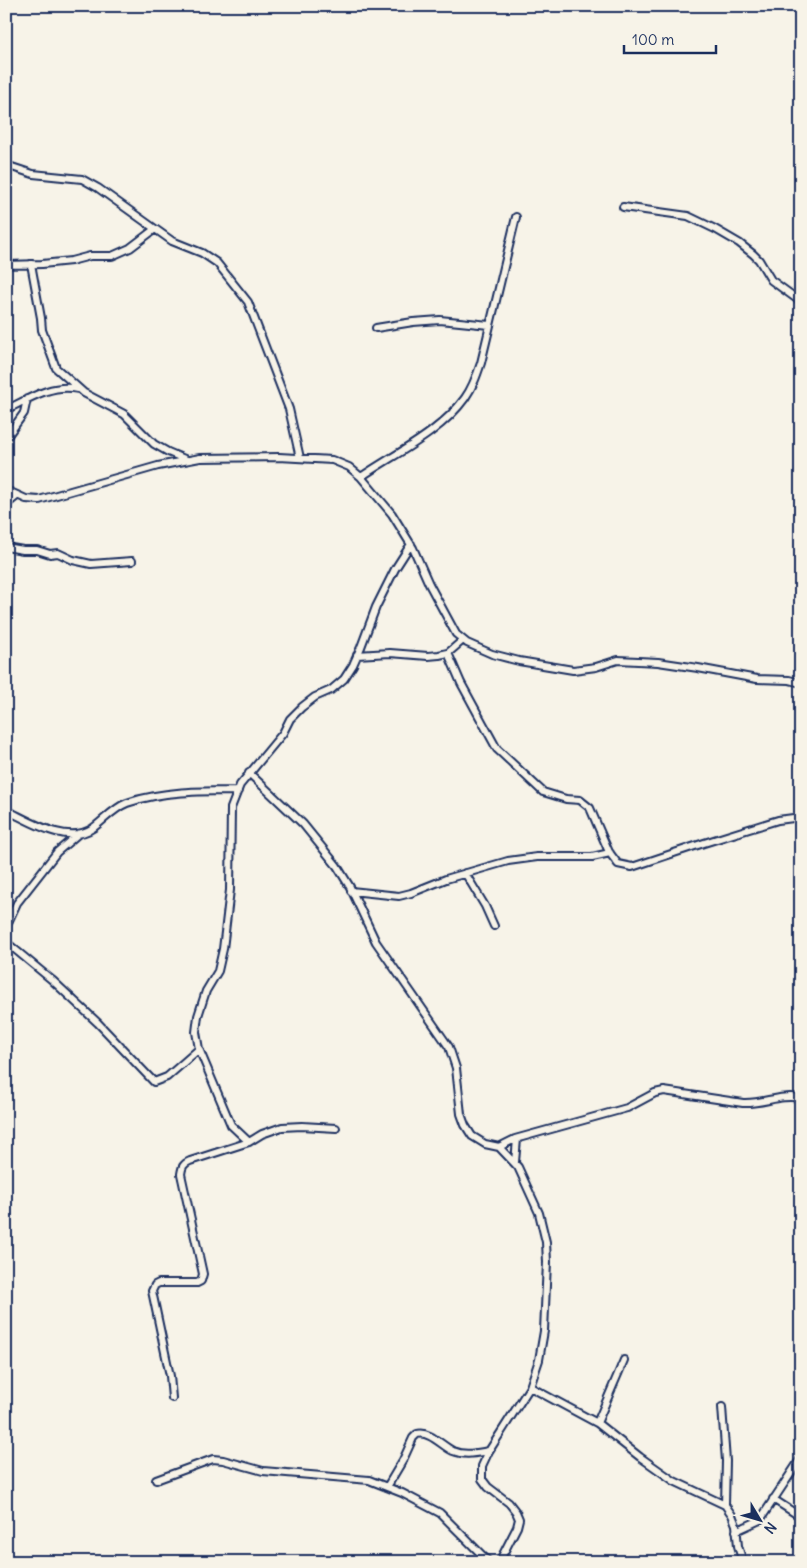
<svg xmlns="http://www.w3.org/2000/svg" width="807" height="1568" viewBox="0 0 807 1568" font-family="Delius,sans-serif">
  <rect width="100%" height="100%" fill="#f7f3e8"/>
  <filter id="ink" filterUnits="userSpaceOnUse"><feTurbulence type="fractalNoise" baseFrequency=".02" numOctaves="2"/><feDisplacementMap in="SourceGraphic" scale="10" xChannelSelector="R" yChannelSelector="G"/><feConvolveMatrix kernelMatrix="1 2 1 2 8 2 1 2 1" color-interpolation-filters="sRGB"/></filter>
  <g filter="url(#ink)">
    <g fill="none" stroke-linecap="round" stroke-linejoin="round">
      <g stroke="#1b2f5e" stroke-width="10">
        <path id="minor" d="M6 165 33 174 82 179 98 188 172 241 202 253 217 263 248 302 289 409 300 458
          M623 207 688 216 715 229 739 243 753 254 759 260 771 280 801 302
          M31 264 41 318 42 330 56 368 84 393 124 414 154 444 168 452 187 460
          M6 265 42 264 71 261 90 256H112L130 248 155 229
          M376 328 413 322 440 320 489 325
          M6 410C28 399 52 383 78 389
          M6 438 24 413 27 399
          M361 477C396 453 440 433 465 398 473 387 477 375 481 363L516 217
          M6 490 26 499 39 500 158 466 200 458 279 457 332 460 349 467 361 477 392 514 413 548 429 584 456 634 467 643 492 654 519 661 573 670 596 667 618 660 658 662 698 668 757 679 789 680 801 683
          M6 505 17 496
          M6 547 23 550H37L50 554 58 553 73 560 91 564 132 561
          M448 653 461 683 497 749 543 792 566 799 580 800 590 808 609 852 618 864 632 867 704 843 778 820 801 817
          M357 655 390 653 428 656 439 655 448 653 463 640
          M249 773 303 824 337 866 350 887 376 942 449 1047 456 1068 461 1114 465 1125 472 1136 485 1144 499 1147 518 1167 539 1213 546 1242 547 1262 544 1331 539 1360 530 1387 489 1451 482 1466V1479L488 1487 509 1503 516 1512 519 1519 517 1527 499 1562
          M6 810C30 821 67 846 93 828 104 820 114 808 127 803 161 791 202 791 238 791
          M465 873 485 906 494 926
          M351 891 399 896 411 893 446 879 508 861 537 857H592L610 853
          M6 927 17 903 57 852 78 834
          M6 942 52 980 98 1023 154 1082 167 1077 199 1049
          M249 1142 231 1125 199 1049 196 1032 198 1016 206 991 218 971 223 949 230 890 231 808 240 785 283 733 290 719 302 707 315 697 331 690 344 679 353 665 361 647 376 607 395 569 411 544
          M499 1147 515 1139 627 1108 655 1093 664 1091 743 1103C765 1104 778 1094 801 1098
          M515 1162 517 1139
          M530 1387 597 1423 640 1457 674 1481 725 1505 732 1515 736 1525 738 1546 743 1562
          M172 1398 170 1376 152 1291 155 1285 159 1283H197L201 1281 203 1274 181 1174C182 1167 183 1164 190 1161L249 1142 262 1134 282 1127 302 1126 336 1128
          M722 1407 726 1461 725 1505
          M597 1423 624 1360
          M156 1480 213 1459 223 1460 263 1471 369 1480 402 1493 440 1513 489 1562
          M387 1487 403 1460 413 1438 417 1434C430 1431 442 1446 453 1451 465 1456 476 1453 489 1451
          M773 1499 801 1517
          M736 1531 760 1520 801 1458"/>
      </g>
      <use href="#minor" stroke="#f7f3e8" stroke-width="6"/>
    </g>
  </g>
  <rect width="807" height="1568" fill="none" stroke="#f7f3e8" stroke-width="25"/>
  <rect x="12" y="12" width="782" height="1543" fill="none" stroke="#1b2f5e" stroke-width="2" filter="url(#ink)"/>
  <g transform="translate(760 1520) rotate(128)" stroke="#f7f3e8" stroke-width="4" paint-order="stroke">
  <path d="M0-4L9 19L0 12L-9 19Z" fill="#1b2f5e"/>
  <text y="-8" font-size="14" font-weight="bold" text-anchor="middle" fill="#1b2f5e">N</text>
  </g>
  <path d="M624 45v8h92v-8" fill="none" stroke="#1b2f5e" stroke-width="2.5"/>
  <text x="632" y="45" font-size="15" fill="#1b2f5e" stroke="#f7f3e8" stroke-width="4" paint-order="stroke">100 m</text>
</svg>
